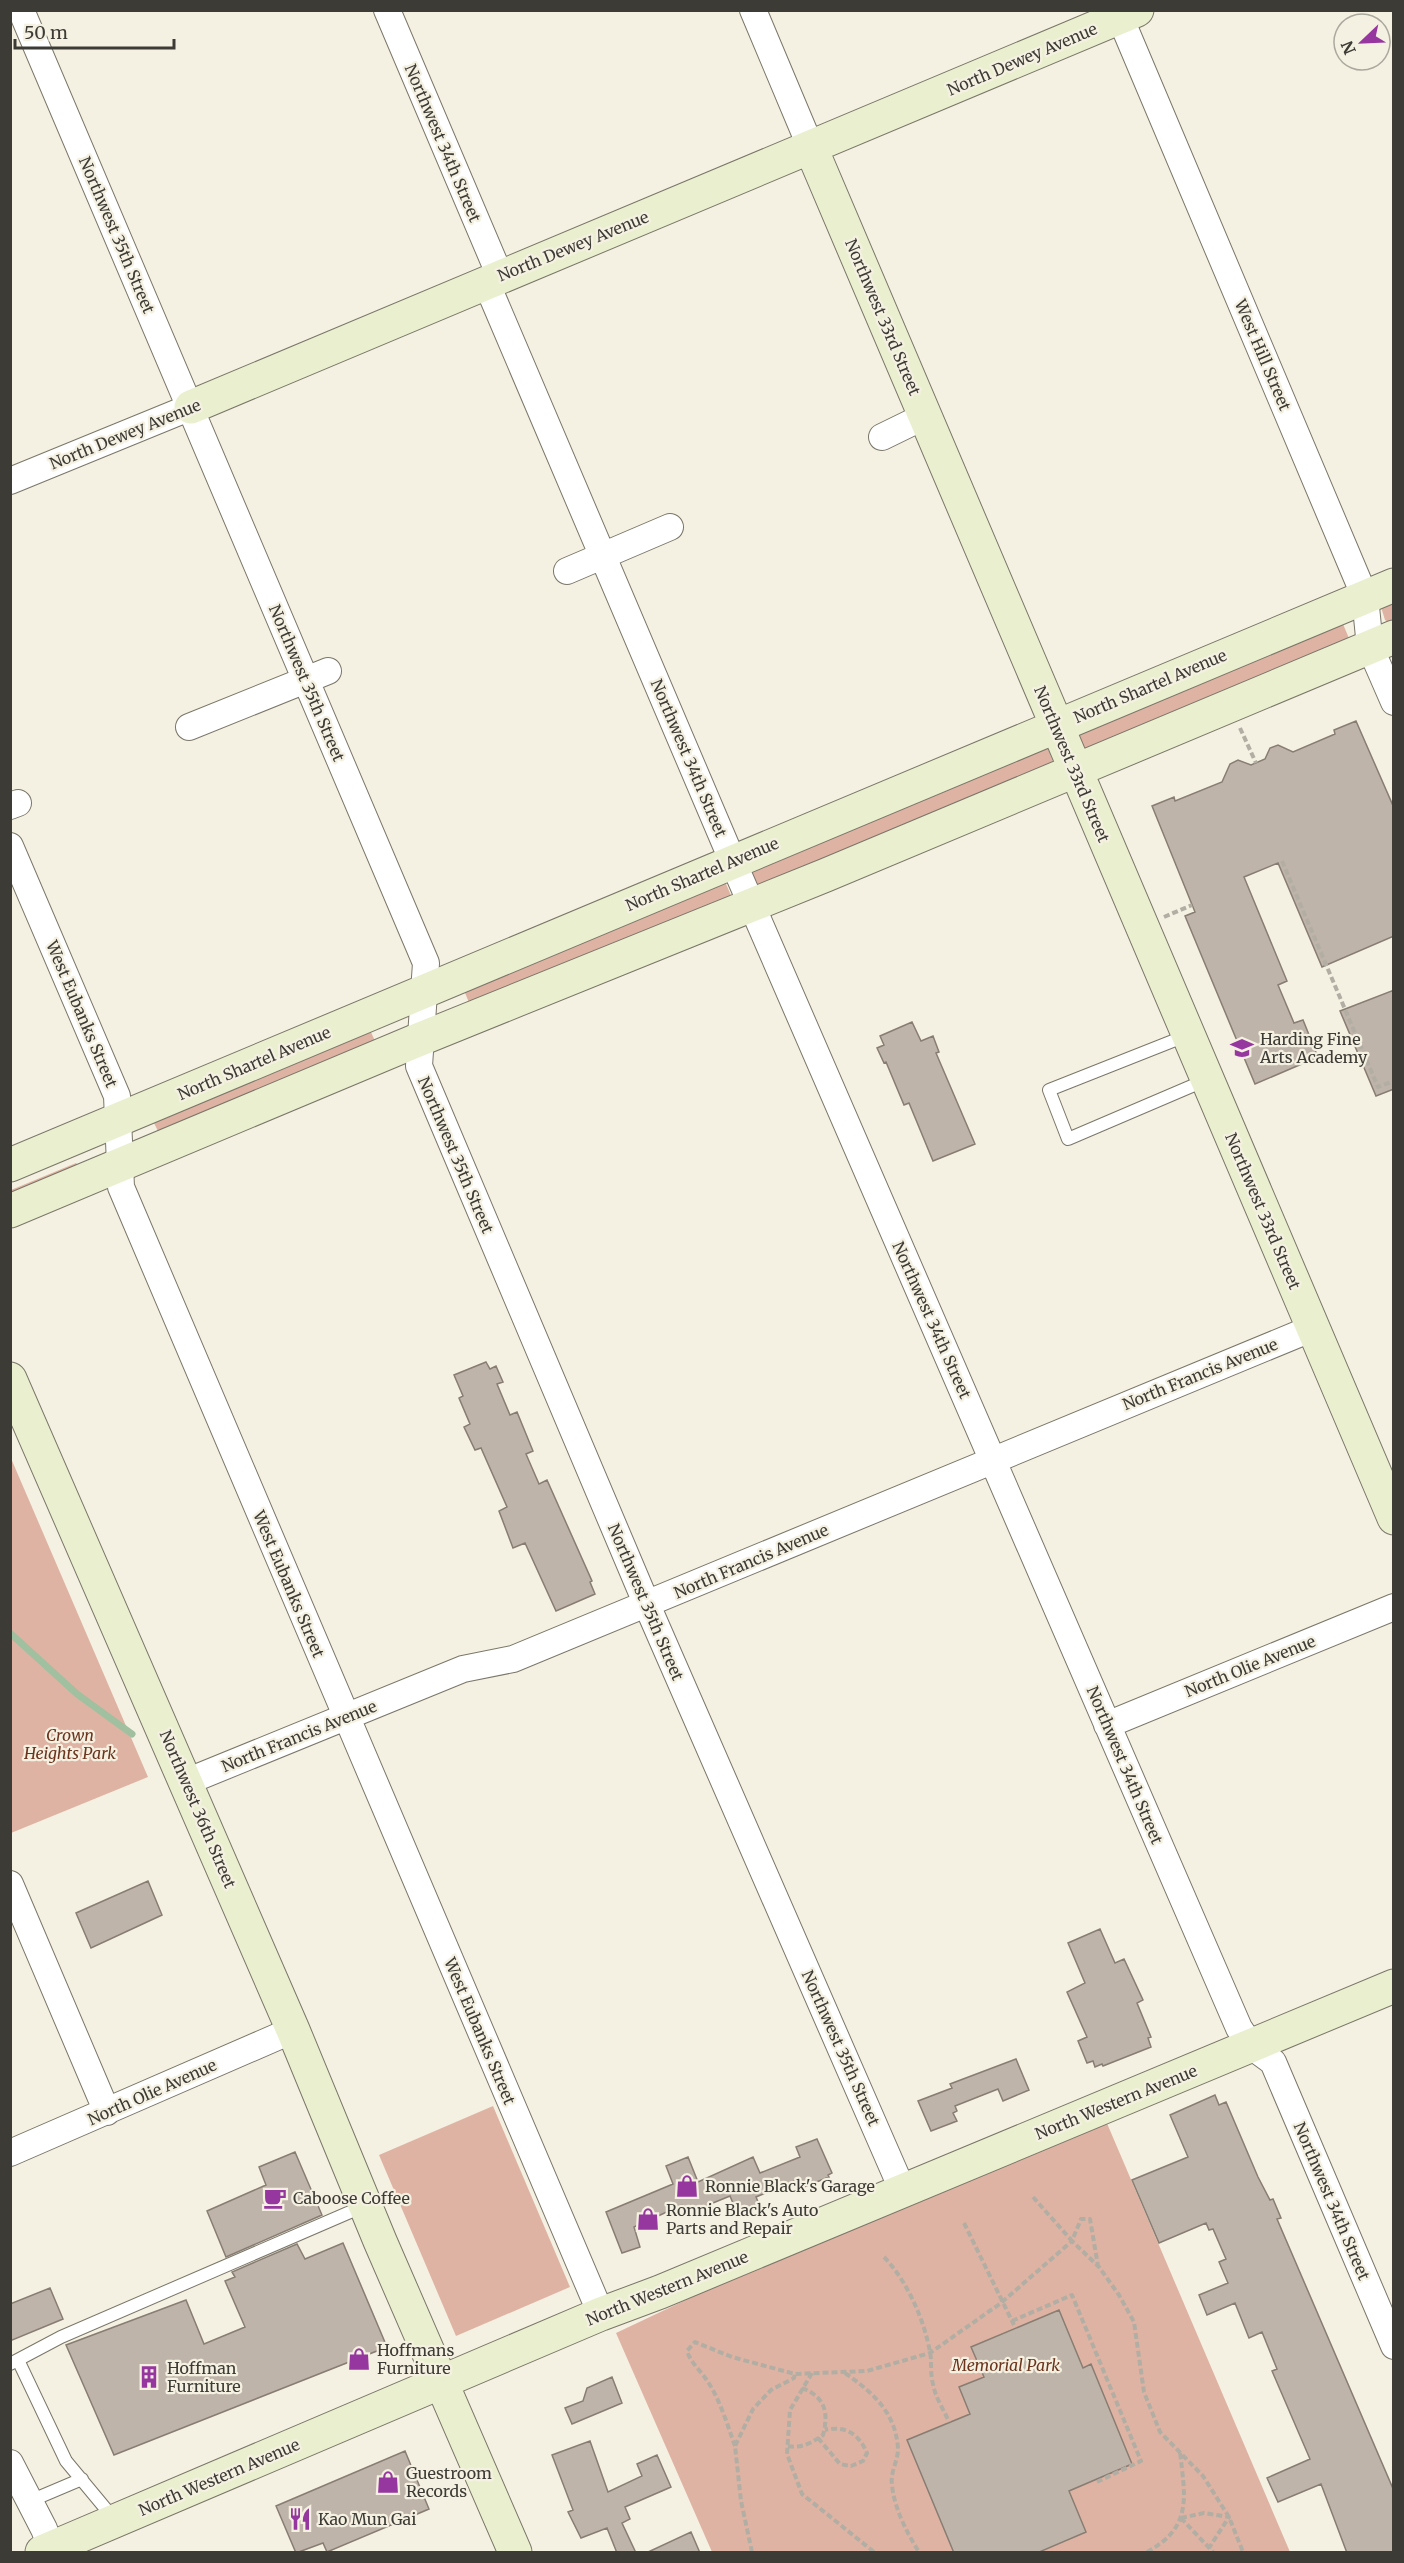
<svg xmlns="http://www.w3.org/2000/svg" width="1404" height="2563" viewBox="0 0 1404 2563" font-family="Merriweather,serif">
  <rect width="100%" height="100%" fill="#f5f1e2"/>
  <path fill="#dfb3a3" d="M1393 596V625L1385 620 1381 607Z
    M1340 617 1351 643 1085 754 1075 728Z
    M1045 741 1054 764 759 890 749 865Z
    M723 877 733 900 470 1005 463 988Z
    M370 1030 375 1041 159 1133 153 1121Z
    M76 1163 80 1167 11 1200V1190Z
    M10 1456 148 1777 11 1833H10Z
    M493 2106 570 2287 456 2336 379 2155Z
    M1106 2121 1290 2552H712L616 2333 745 2272Z"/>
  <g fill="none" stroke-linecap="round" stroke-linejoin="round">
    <path stroke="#a0c09f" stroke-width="7" d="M10 1633 77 1694 132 1734"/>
  </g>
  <path fill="#bfb4a9" stroke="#887d73" stroke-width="1.5" d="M1356 721 1394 808V936L1322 967 1278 863 1244 877 1287 981 1278 985 1294 1023 1303 1020 1318 1057 1255 1084 1185 916 1195 912 1152 806 1174 797 1175 801 1222 782 1230 764 1238 760 1251 765 1265 759 1270 748 1278 745 1293 752 1335 734 1334 730Z
    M1394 990V1089L1376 1096 1340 1011Z
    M912 1022 921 1041 933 1036 939 1052 936 1053 975 1144 933 1161 909 1103 904 1105 886 1062 884 1063 877 1048 884 1045 880 1036Z
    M486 1362 490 1369 496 1366 503 1382 497 1384 510 1415 517 1412 533 1451 526 1454 539 1484 547 1480 592 1581 590 1582 595 1594 556 1611 525 1543 513 1548 499 1511 507 1507 481 1448 475 1450 464 1427 470 1424 459 1398 463 1396 454 1375Z
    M148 1881 162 1915 91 1948 76 1913Z
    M1100 1929 1115 1963 1124 1959 1143 2000 1137 2003 1151 2037 1148 2038 1151 2047 1103 2066 1102 2064 1095 2067 1093 2061 1087 2063 1078 2041 1087 2037 1067 1992 1085 1983 1068 1943Z
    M1016 2059 1029 2090 1003 2101 998 2089 955 2106 957 2111 953 2113 957 2121 931 2131 918 2101 952 2088 950 2084Z
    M1215 2095 1219 2105 1226 2102 1258 2177 1270 2200 1273 2199 1281 2218 1277 2219 1394 2491V2553H1347L1321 2484 1278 2502 1267 2478 1310 2459 1272 2371 1277 2369 1262 2332 1249 2338 1235 2303 1207 2315 1199 2295 1228 2283 1219 2262 1226 2259 1213 2229 1209 2230 1206 2223 1159 2243 1132 2180 1188 2157 1170 2115Z
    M817 2139 832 2173 828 2175 829 2177 799 2189 796 2180 756 2197 759 2204 737 2213 730 2196 686 2214 682 2205 634 2227 640 2247 622 2253 606 2212 673 2184 666 2166 688 2157 698 2182 753 2157 760 2173 800 2157 796 2147Z
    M295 2152 322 2215 226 2257 207 2211 266 2185 259 2167Z
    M343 2243 387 2347 114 2455 66 2345 186 2300 204 2344 245 2327 225 2281 235 2277 232 2272 297 2244 305 2259Z
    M50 2288 63 2319 10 2341V2304Z
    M1059 2310 1083 2368 1091 2364 1132 2464 1069 2491 1086 2532 1037 2553H954L907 2440 970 2414 959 2387 984 2377 971 2347Z
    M612 2377 622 2403 572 2424 565 2408 583 2401 587 2388Z
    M590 2441 608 2492 642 2476 637 2464 657 2455 671 2487 625 2507 630 2519 622 2523 636 2553H617L607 2528 581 2538 568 2512 573 2510 552 2455Z
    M405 2451 429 2509 327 2552 323 2543 296 2553 276 2506Z
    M691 2532 700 2553H646Z"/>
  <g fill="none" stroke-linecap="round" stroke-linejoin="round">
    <g stroke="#7a7669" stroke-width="14">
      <path id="lane" d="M1188 1035 1049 1090 1068 1139 1206 1080
        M18 2360 66 2461 115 2520
        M10 2364 61 2337 364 2206
        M30 2501 82 2479"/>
    </g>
    <g stroke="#7a7669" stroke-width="28">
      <path id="street" d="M21 10 426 963 419 1066 647 1605 902 2189
        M387 10 500 276
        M753 10 811 148
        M1117 10 1365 597 1370 647 1394 702
        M486 282 733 862 1239 2028 1251 2046 1273 2062 1394 2346
        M882 437 925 416
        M10 481 191 407
        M567 571 670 527
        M189 727 328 671
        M10 806 18 803
        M10 846 117 1096 121 1187 601 2314
        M1107 1725 1394 1607
        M186 1782 463 1669 513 1659 1313 1328
        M10 1884 107 2112
        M10 2153 293 2030
        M10 2463 44 2529 53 2552"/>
    </g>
    <g stroke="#7a7669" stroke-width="35">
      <path id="secondary" d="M811 148 1394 1518
        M191 407 1137 10
        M10 1165 1394 585
        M10 1211 413 1042 826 875 1394 637
        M10 1379 293 2030 380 2241 515 2552
        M42 2552 601 2314 660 2292 1394 1986"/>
    </g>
    <path stroke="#b2aea3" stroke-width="4" stroke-dasharray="6 3" stroke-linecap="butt" d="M1240 728 1256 763
      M1282 861 1378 1087 1394 1081
      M1164 917 1192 905
      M1033 2197 1072 2241 1081 2219H1090L1098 2266
      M964 2223 1014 2325
      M884 2257C907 2281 924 2319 930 2352 932 2362 930 2373 933 2384 935 2397 944 2410 949 2422
      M1012 2321 1072 2295 1141 2461 1097 2482
      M812 2373 790 2410 787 2454 802 2494 874 2552
      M845 2373C872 2392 896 2412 898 2449 898 2461 890 2472 892 2485 894 2508 907 2533 919 2552
      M818 2438 840 2464 851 2466 863 2461 867 2453C859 2434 845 2425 825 2430
      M735 2446C727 2424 720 2399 706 2379 700 2370 691 2363 687 2351L695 2342 732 2357 795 2374 867 2371 930 2353 1001 2303 1072 2241 1099 2267 1119 2295 1134 2322 1144 2392 1160 2432 1203 2476 1229 2517 1243 2552
      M788 2446C801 2449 813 2442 823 2435 829 2412 825 2397 802 2388
      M1181 2518 1204 2513 1229 2517 1209 2548
      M1181 2518 1213 2552
      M752 2552 741 2501 735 2446 753 2409 771 2390 794 2378 795 2374
      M1147 2552C1193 2527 1185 2497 1180 2452"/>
    <use href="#lane" stroke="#fff" stroke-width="12"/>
    <use href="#street" stroke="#fff" stroke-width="26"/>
    <use href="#secondary" stroke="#eaf0cf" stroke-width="33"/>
  </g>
  <defs>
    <g id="school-bare" transform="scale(1.8)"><path d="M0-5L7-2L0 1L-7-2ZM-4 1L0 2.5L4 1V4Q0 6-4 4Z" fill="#96379f" stroke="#f5f1e2" stroke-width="2.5" paint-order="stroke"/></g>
    <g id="shop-bare" transform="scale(1.8)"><path d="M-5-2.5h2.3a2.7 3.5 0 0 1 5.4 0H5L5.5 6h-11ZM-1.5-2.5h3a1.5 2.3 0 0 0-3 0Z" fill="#96379f" stroke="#f5f1e2" stroke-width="2.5" paint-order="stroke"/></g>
    <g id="cafe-bare" transform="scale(1.8)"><path d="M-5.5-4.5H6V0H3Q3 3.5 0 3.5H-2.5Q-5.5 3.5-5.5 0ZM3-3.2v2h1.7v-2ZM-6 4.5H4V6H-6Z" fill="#96379f" stroke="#f5f1e2" stroke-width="2.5" paint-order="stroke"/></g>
    <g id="building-bare" transform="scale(1.8)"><path d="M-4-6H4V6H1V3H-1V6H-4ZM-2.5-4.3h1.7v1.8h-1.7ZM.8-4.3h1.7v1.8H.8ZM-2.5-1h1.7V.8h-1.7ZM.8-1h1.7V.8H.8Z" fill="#96379f" stroke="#f5f1e2" stroke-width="2.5" paint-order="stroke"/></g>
    <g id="restaurant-bare" transform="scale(1.8)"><path d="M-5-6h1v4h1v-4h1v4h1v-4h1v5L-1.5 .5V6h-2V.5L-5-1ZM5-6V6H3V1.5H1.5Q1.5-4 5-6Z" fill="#96379f" stroke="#f5f1e2" stroke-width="2.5" paint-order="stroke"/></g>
  </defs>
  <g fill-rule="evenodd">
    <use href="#school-bare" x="1242" y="1048"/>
    <use href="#shop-bare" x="687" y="2186"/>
    <use href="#cafe-bare" x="275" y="2198"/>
    <use href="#shop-bare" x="648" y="2219"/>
    <use href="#shop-bare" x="359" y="2359"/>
    <use href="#building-bare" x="149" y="2377"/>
    <use href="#shop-bare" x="388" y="2482"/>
    <use href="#restaurant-bare" x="300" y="2519"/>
  </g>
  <g text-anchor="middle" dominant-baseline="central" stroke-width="4.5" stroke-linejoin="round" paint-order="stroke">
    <g font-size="16" fill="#3d3b35" stroke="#f5f1e2">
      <text transform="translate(1022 59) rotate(-23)">North Dewey Avenue</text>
      <text transform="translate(443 143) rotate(67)">Northwest 34th Street</text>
      <text transform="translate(117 235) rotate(67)">Northwest 35th Street</text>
      <text transform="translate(573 246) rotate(-22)">North Dewey Avenue</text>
      <text transform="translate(883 317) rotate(67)">Northwest 33rd Street</text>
      <text transform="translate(1263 355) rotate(67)">West Hill Street</text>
      <text transform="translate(125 434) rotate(-22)">North Dewey Avenue</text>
      <text transform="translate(307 683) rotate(67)">Northwest 35th Street</text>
      <text transform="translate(1150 686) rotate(-23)">North Shartel Avenue</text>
      <text transform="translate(689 758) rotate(67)">Northwest 34th Street</text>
      <text transform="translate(1072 764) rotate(67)">Northwest 33rd Street</text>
      <text transform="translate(702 874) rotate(-23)">North Shartel Avenue</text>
      <text transform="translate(82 1014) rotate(67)">West Eubanks Street</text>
      <text transform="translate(254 1063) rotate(-23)">North Shartel Avenue</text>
      <text transform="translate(456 1155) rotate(67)">Northwest 35th Street</text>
      <text transform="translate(1263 1211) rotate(67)">Northwest 33rd Street</text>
      <text transform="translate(932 1320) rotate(66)">Northwest 34th Street</text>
      <text transform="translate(1200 1374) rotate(-22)">North Francis Avenue</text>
      <text transform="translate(751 1561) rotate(-23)">North Francis Avenue</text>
      <text transform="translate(289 1584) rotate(67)">West Eubanks Street</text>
      <text transform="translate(646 1602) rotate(67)">Northwest 35th Street</text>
      <text transform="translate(1250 1666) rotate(-22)">North Olie Avenue</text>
      <text transform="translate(299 1736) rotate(-22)">North Francis Avenue</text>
      <text transform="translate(1125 1765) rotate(67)">Northwest 34th Street</text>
      <text transform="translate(198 1809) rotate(67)">Northwest 36th Street</text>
      <text transform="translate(480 2031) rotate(67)">West Eubanks Street</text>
      <text transform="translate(841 2048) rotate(66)">Northwest 35th Street</text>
      <text transform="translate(152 2092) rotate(-24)">North Olie Avenue</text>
      <text transform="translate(1116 2102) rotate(-22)">North Western Avenue</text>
      <text transform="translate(1332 2201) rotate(67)">Northwest 34th Street</text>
      <text transform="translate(667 2288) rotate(-22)">North Western Avenue</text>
      <text transform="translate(219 2477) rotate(-23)">North Western Avenue</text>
    </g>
    <g font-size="16" fill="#3d3b35" stroke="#f5f1e2" text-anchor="start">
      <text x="1260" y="1039">Harding Fine<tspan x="1260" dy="18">Arts Academy</tspan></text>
      <text x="705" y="2186">Ronnie Black's Garage</text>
      <text x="293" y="2198">Caboose Coffee</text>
      <text x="666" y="2210">Ronnie Black's Auto<tspan x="666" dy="18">Parts and Repair</tspan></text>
      <text x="377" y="2350">Hoffmans<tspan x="377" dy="18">Furniture</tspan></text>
      <text x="167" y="2368">Hoffman<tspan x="167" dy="18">Furniture</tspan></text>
      <text x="406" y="2473">Guestroom<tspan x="406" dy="18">Records</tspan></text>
      <text x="318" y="2519">Kao Mun Gai</text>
    </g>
    <g font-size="16" font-style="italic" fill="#6c341d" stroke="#f5f1e2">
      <text x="70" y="1735">Crown<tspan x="70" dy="18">Heights Park</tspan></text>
      <text x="1006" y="2365">Memorial Park</text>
    </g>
  </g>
  <rect width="1404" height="2563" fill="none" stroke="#3d3b35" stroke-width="24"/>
  <g transform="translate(1362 42) rotate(247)"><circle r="28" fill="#f5f1e2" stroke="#aba89d" stroke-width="1.5"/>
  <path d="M0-4.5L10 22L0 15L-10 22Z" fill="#96379f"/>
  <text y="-9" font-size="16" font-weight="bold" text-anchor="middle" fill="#3d3b35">N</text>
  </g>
  <path d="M15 39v9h159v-9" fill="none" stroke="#3d3b35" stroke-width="3"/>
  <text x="24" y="39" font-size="18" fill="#3d3b35" stroke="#f5f1e2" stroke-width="4.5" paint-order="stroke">50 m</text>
</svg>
